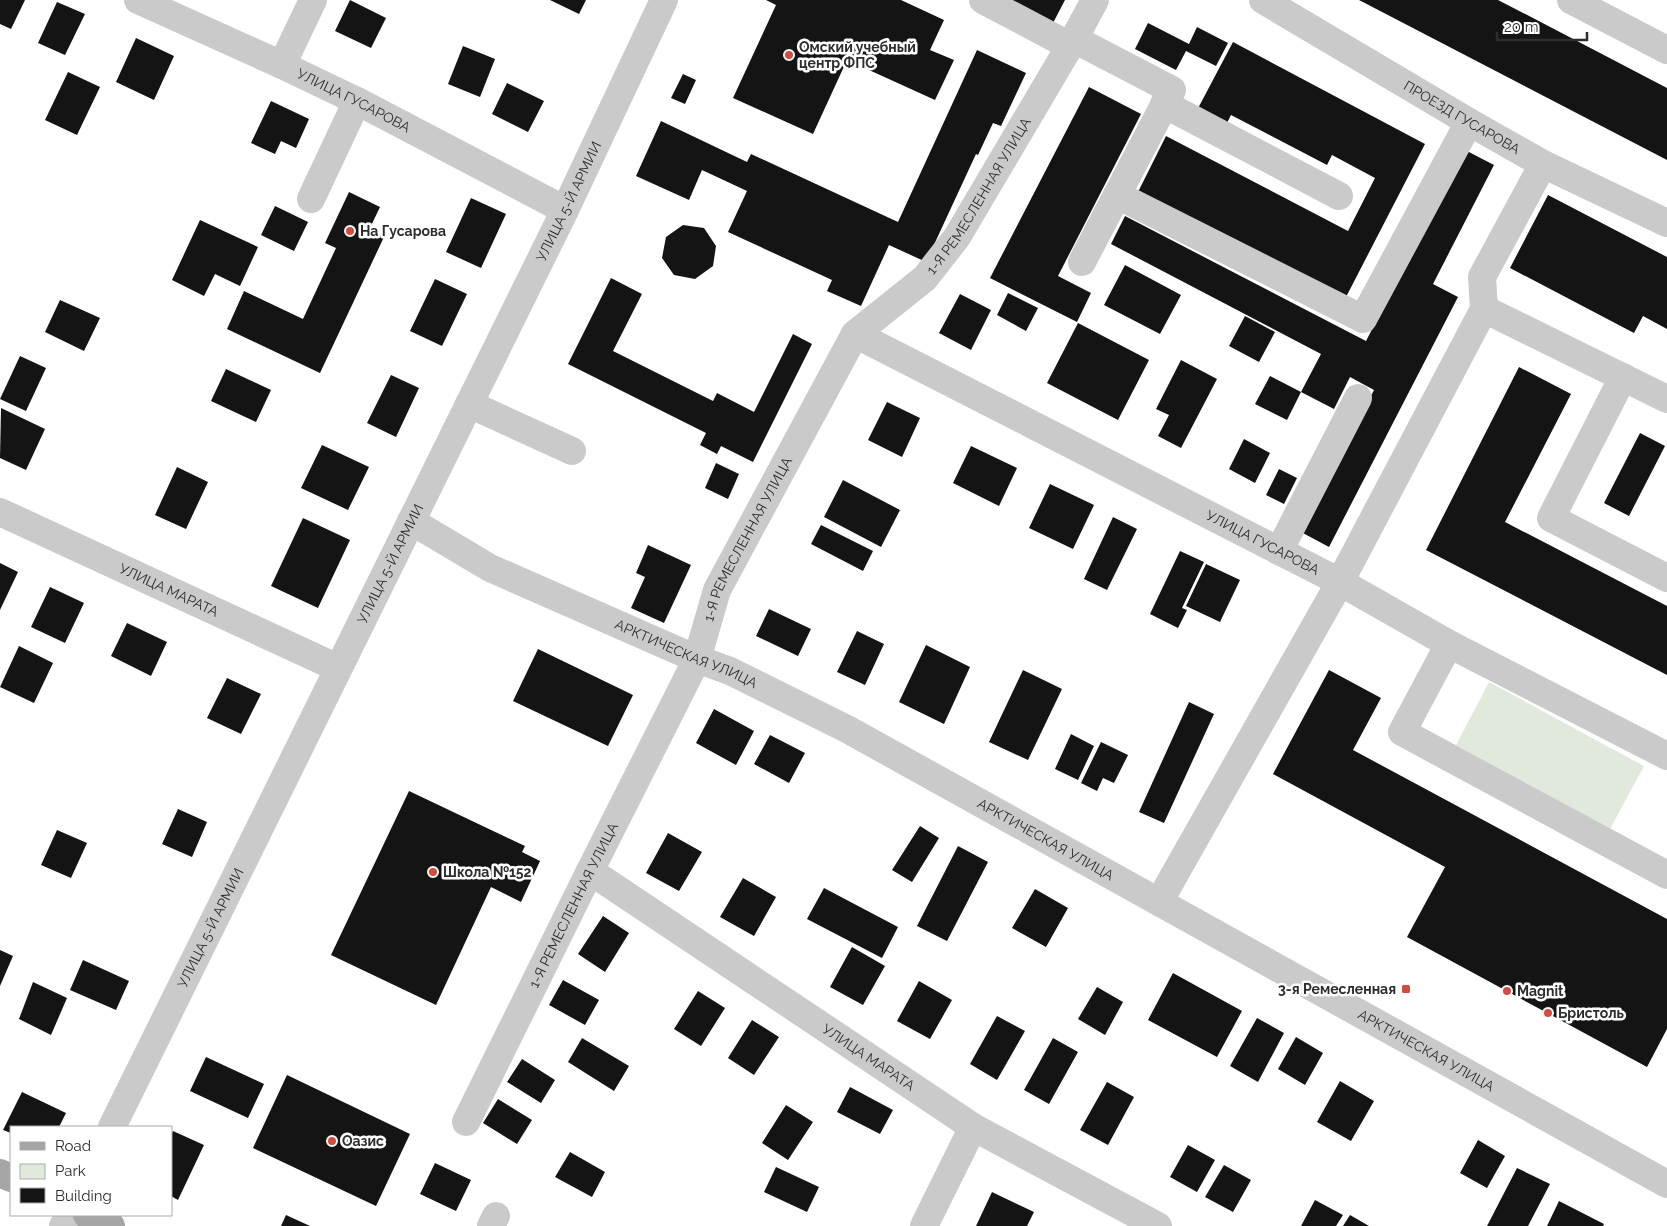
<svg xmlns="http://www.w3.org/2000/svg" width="1667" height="1226" viewBox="0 0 1667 1226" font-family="Raleway,sans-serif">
  <rect width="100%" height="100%" fill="#fff"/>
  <path fill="#e1e9dc" d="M1489 682 1644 766 1610 829 1456 745Z"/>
  <path fill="#141414" d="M0 0H25L11 29 0 24Z
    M350 0 386 18 371 48 335 31Z
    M550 0H586L579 14Z
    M766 0H901L944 20 930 50 954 60 935 100 847 60 813 134 733 98 776 5Z
    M1007 0H1065L1053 23Z
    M1359 0H1498L1533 18 1667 88V160Z
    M57 2 85 14 65 55 38 43Z
    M1148 23 1189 44 1197 27 1228 43 1216 66 1186 51 1176 70 1135 49Z
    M136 38 174 56 154 100 116 82Z
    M1233 42 1425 144 1345 299 1138 192 1166 136 1348 231 1375 178 1332 155 1327 165 1231 115 1224 129 1195 114Z
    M463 46 495 59 480 97 448 84Z
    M977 50 1026 73 1001 126 993 123 978 155 976 154 926 262 889 245 861 306 827 291 832 280 728 232 747 191 702 170 689 200 636 176 661 121 747 162 751 154 898 222Z
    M68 72 100 87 77 135 45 120Z
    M683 74 696 80 685 104 671 98Z
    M507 83 544 101 528 132 492 114Z
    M1089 87 1141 114 1058 276 1091 293 1077 322 990 278Z
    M271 101 309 119 296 148 281 141 275 154 251 143Z
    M1465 150 1494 165 1433 284 1458 297 1329 547 1301 532 1374 390 1350 377 1334 409 1301 392 1321 354 1111 244 1125 216 1366 341Z
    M349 192 380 207 369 230 384 237 320 373 227 329 244 291 303 319 336 248 325 243Z
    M1548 195 1667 257V329L1643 316 1634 333 1510 268Z
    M471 198 506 214 481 268 446 252Z
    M275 206 308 222 294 251 261 235Z
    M200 220 258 247 240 286 215 274 204 296 172 280Z
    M683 225 704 228 716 246 713 266 695 279 674 275 662 258 666 237Z
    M1125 265 1181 295 1160 334 1104 305Z
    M611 278 642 294 613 351 713 401 717 393 754 412 793 334 812 344 753 462 721 446 717 454 700 445 706 433 568 364Z
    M435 279 467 294 442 346 410 331Z
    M1008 293 1038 308 1026 331 997 315Z
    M960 294 991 310 971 350 939 333Z
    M60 300 100 318 84 351 45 332Z
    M1245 316 1275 332 1259 362 1229 346Z
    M1078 323 1149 360 1118 420 1047 383Z
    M20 356 46 368 26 411 0 399Z
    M1181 360 1217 379 1181 448 1158 436 1169 415 1156 409Z
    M1519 367 1571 394 1505 522 1667 606V675L1426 550Z
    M226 369 271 390 256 422 211 401Z
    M391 375 419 388 396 437 367 423Z
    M1270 376 1301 392 1287 420 1255 404Z
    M887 402 920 418 902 457 868 440Z
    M1 408 45 429 26 470 0 458Z
    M1640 433 1665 446 1629 516 1604 503Z
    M1244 439 1270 453 1255 483 1229 469Z
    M322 445 369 467 348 510 301 488Z
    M971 446 1017 468 999 506 953 483Z
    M716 463 739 474 728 499 705 488Z
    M177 467 208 482 186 529 155 515Z
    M1279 469 1297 478 1284 504 1266 495Z
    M843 480 900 510 881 547 824 517Z
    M1050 484 1094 505 1073 549 1029 528Z
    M1113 517 1137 529 1107 590 1084 579Z
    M303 518 350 540 318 608 271 586Z
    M821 525 873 551 863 571 811 544Z
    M648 545 691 565 664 623 631 608 645 577 636 573Z
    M1180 551 1204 562 1182 608 1187 610 1178 628 1150 614Z
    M0 563 18 572 0 610Z
    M1206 564 1240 580 1220 622 1186 606Z
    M50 587 84 603 65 643 31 627Z
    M769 609 811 629 798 656 756 636Z
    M127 623 167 642 151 676 111 656Z
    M857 631 884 644 865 685 837 672Z
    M926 645 970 667 944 724 899 702Z
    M19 646 53 663 34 703 0 687Z
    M538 649 633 695 608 746 513 701Z
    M1023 670 1062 689 1028 760 989 742Z
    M1329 670 1381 698 1353 750 1667 919V1029L1647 1067 1407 937 1445 867 1273 774Z
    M227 678 261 694 241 734 207 718Z
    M1189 702 1214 714 1164 823 1139 812Z
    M714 709 754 731 736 765 696 743Z
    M1071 734 1094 746 1078 780 1055 769Z
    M770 735 805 753 789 783 754 764Z
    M1101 742 1128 755 1114 783 1103 778 1097 791 1081 783Z
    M409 791 525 846 522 852 540 861 521 902 491 887 436 1005 331 955Z
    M178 809 207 822 192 857 162 844Z
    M920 826 939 838 912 882 892 870Z
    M57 830 87 843 71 878 41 865Z
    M668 833 702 852 679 891 646 873Z
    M958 846 988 862 947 941 917 926Z
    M743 878 776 897 754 936 720 917Z
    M824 888 898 927 882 958 807 919Z
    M1035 889 1068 908 1046 947 1012 928Z
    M603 916 629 933 605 972 578 954Z
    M852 947 885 966 863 1005 830 987Z
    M0 950 13 956 0 986Z
    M83 960 129 981 116 1010 70 990Z
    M1173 973 1242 1011 1217 1057 1148 1020Z
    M563 980 599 1000 585 1025 549 1005Z
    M919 981 952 1000 930 1039 897 1021Z
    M33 982 67 998 51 1035 19 1019Z
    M1097 987 1123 1002 1105 1035 1078 1019Z
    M698 991 725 1008 701 1046 674 1029Z
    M997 1016 1025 1031 997 1080 970 1064Z
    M1257 1018 1284 1033 1258 1082 1230 1066Z
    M752 1020 779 1037 754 1075 728 1058Z
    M1296 1037 1323 1053 1305 1085 1278 1069Z
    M582 1038 629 1066 614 1091 568 1062Z
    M1053 1038 1078 1052 1049 1104 1024 1090Z
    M206 1057 264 1084 248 1118 190 1091Z
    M522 1059 555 1080 541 1103 507 1082Z
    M287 1075 410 1134 376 1206 253 1148Z
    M1340 1081 1374 1101 1351 1141 1317 1122Z
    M1107 1082 1134 1097 1108 1145 1080 1130Z
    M850 1087 893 1110 880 1134 837 1112Z
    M22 1092 66 1113 59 1127H11V1133L3 1130Z
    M498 1099 532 1120 517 1144 483 1123Z
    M786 1105 813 1122 788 1160 762 1143Z
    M173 1131 204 1145 178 1200 171 1196V1135Z
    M1478 1140 1505 1156 1487 1188 1460 1173Z
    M1188 1145 1215 1160 1197 1192 1170 1177Z
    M570 1152 605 1172 592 1197 555 1177Z
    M435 1163 471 1180 456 1211 420 1194Z
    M1224 1165 1251 1180 1233 1212 1205 1197Z
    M776 1167 819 1187 807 1212 764 1192Z
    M1517 1168 1550 1184 1528 1226H1487Z
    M992 1192 1034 1212 1027 1226H976Z
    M1315 1200 1343 1215 1336 1226H1301Z
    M1559 1201 1604 1224 1603 1226H1547Z
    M286 1215 310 1226H281Z
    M1350 1215 1369 1226H1343Z"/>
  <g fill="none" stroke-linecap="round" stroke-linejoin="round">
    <g stroke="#cacaca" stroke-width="28">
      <path id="s1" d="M138 0 282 65 357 101 565 210"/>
      <path d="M983 0 1070 46"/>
      <path id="s2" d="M1263 0 1469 122 1543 164 1667 223"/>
      <path d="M1571 0 1667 50"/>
      <path d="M1074 39 1172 90 1117 195 1363 319 1469 122"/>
      <path d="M282 65 313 0"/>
      <path d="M1164 104 1339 196"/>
      <path d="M311 199 357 101"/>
      <path d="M1082 262 1117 195"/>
      <path d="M1484 309 1667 399"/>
      <path id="s3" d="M855 334 1340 582 1449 644 1667 756"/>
      <path d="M1623 377 1551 518 1667 578"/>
      <path d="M469 404 572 451"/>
      <path id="s4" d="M0 512 338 668"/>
      <path id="s5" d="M411 521 490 568 697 659 730 671 847 729 1667 1184"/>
      <path d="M1279 551 1358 398"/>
      <path d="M1449 644 1402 732 1667 875"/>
      <path id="s6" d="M590 871 973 1127 1158 1226"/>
      <path d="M1159 902 1340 582 1484 309 1482 277 1543 164"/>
      <path id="s7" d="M466 1122 590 871 697 659 717 590 855 334 925 278 957 237 1074 39 1095 0"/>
      <path id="s8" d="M112 1127 565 210 664 0"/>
      <path d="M63 1226 69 1215"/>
      <path d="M491 1226 496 1216"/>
      <path d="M924 1226 973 1127"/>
    </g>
    <path stroke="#a5a5a5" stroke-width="28" d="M0 1173 11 1178
      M87 1215 111 1226"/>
  </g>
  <g fill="#d34c40" stroke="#fff" stroke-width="2">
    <circle cx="789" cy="55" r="5"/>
    <circle cx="350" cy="231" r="5"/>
    <circle cx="433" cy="872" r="5"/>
    <rect x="1401" y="984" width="10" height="10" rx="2.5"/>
    <circle cx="1507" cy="991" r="5"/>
    <circle cx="1548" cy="1013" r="5"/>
    <circle cx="332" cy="1141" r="5"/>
  </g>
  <g text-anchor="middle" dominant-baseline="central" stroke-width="5" stroke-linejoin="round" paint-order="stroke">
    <g font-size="14" font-weight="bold" fill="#2d2d2d" stroke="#fff" text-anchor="start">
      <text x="799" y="47">Омский учебный<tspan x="799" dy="16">центр ФПС</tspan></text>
      <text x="360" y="231">На Гусарова</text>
      <text x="443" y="872">Школа №152</text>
      <text x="1396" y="989" text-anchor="end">3-я Ремесленная</text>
      <text x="1517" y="991">Magnit</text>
      <text x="1558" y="1013">Бристоль</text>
      <text x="342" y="1141">Оазис</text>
    </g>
    <g font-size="14" fill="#2d2d2d" stroke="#fff">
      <text stroke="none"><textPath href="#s1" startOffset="238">УЛИЦА ГУСАРОВА</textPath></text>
      <text stroke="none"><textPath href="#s2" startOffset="231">ПРОЕЗД ГУСАРОВА</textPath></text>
      <text stroke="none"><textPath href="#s7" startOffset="1068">1-Я РЕМЕСЛЕННАЯ УЛИЦА</textPath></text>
      <text stroke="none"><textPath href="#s8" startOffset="1032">УЛИЦА 5-Й АРМИИ</textPath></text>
      <text stroke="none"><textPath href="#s7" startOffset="648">1-Я РЕМЕСЛЕННАЯ УЛИЦА</textPath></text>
      <text stroke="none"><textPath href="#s3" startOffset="458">УЛИЦА ГУСАРОВА</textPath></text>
      <text stroke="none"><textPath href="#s8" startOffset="628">УЛИЦА 5-Й АРМИИ</textPath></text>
      <text stroke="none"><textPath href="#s4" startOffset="186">УЛИЦА МАРАТА</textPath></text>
      <text stroke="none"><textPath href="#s5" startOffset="306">АРКТИЧЕСКАЯ УЛИЦА</textPath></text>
      <text stroke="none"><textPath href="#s5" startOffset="711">АРКТИЧЕСКАЯ УЛИЦА</textPath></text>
      <text stroke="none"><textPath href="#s7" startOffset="242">1-Я РЕМЕСЛЕННАЯ УЛИЦА</textPath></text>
      <text stroke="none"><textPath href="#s8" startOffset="222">УЛИЦА 5-Й АРМИИ</textPath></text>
      <text stroke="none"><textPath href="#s5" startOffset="1146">АРКТИЧЕСКАЯ УЛИЦА</textPath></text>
      <text stroke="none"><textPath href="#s6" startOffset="335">УЛИЦА МАРАТА</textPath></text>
    </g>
  </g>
  <rect x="10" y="1126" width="162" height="90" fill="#ffffff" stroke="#ababab"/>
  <rect x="20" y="1142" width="25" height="8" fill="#a5a5a5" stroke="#ababab"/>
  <text x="55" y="1151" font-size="15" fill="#2d2d2d">Road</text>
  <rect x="20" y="1164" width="25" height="15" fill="#e1e9dc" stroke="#ababab"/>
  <text x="55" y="1176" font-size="15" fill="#2d2d2d">Park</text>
  <rect x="20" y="1188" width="25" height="15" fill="#141414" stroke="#ababab"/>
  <text x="55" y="1201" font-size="15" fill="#2d2d2d">Building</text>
  <path d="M1497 32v8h90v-8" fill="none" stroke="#2d2d2d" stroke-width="2.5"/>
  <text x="1504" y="32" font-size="15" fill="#2d2d2d" stroke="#ffffff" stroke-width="4" paint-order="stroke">20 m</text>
</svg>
